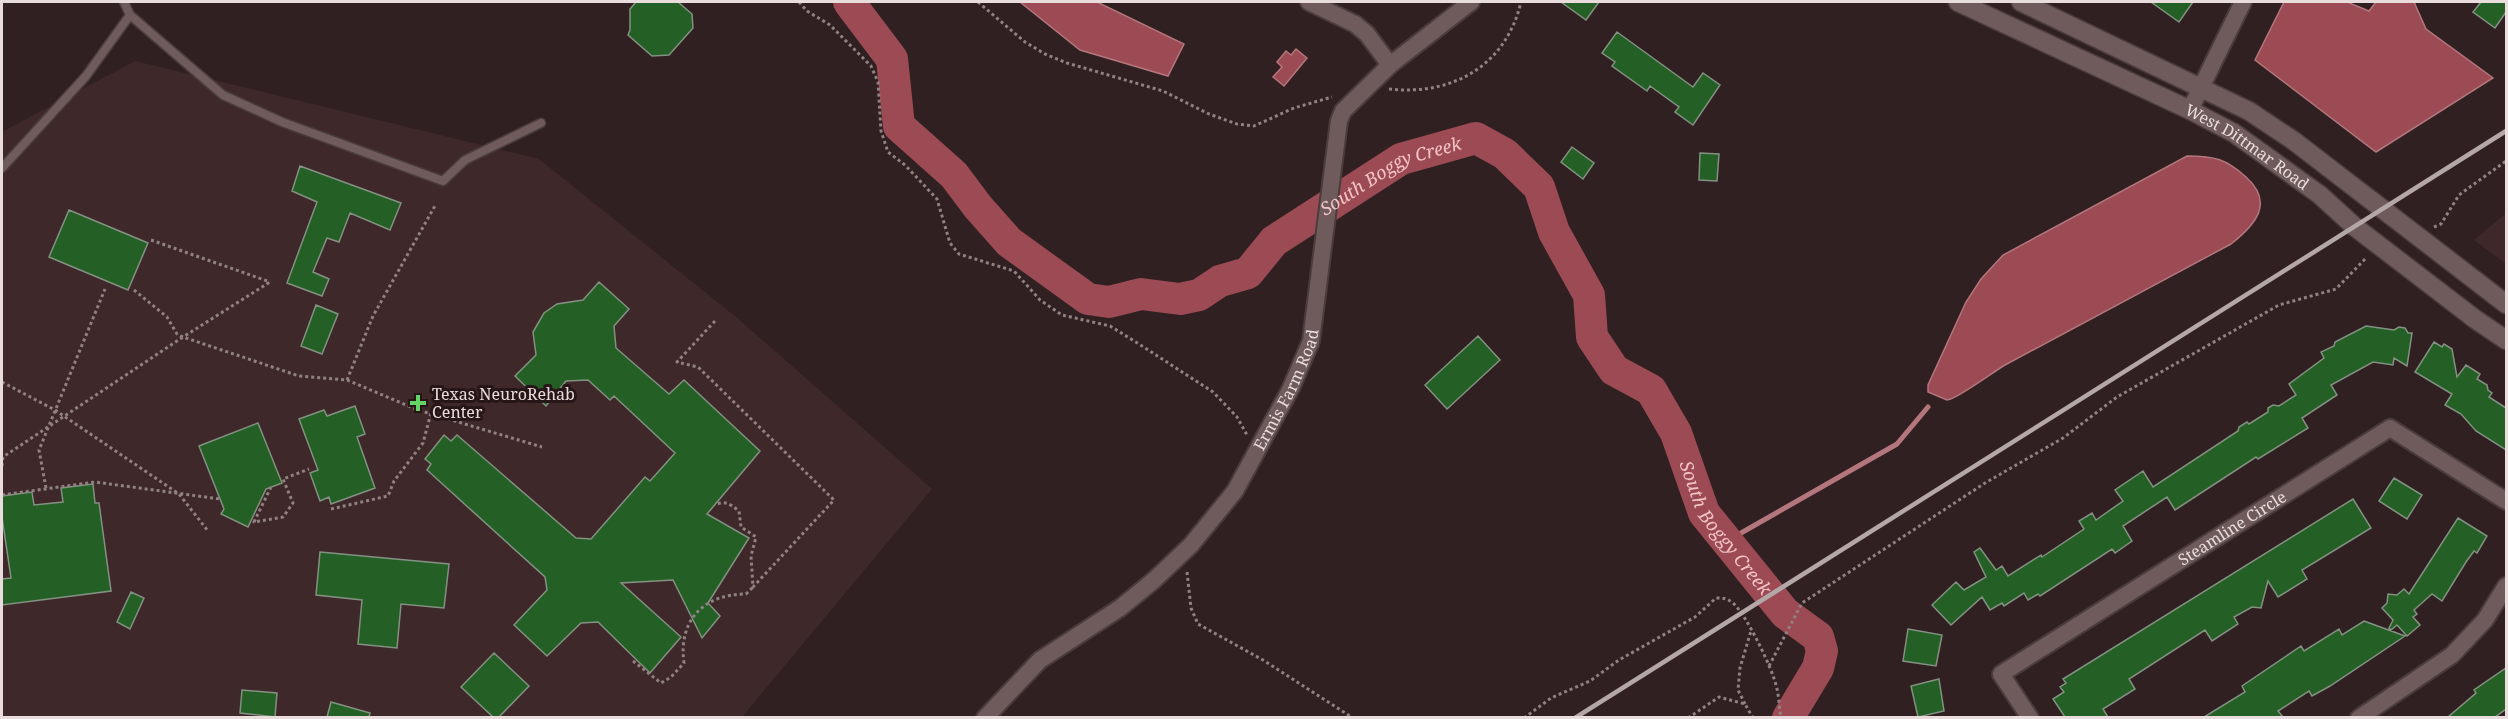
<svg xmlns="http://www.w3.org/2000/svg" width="2508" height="719" viewBox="0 0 2508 719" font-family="'Noto Serif',serif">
  <rect width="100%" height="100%" fill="#312021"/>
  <path fill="#3f282a" d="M135 61 539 159 736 317 932 489 742 717 2 718V132Z
    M2506 213V264L2474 240Z"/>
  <path fill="#9c4b54" stroke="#b3767d" stroke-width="1.5" d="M1020 2H1097L1184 44 1168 76 1080 50Z
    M2284 2H2347L2369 11 2376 2H2414L2426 29 2493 78 2376 152 2255 60Z
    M1296 49 1307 58 1284 86 1273 77 1282 67 1277 62 1286 51 1291 55Z
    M2187 156C2215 156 2226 159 2246 177 2275 203 2255 225 2231 244L2005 365C1993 372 1956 400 1947 400L1928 392V385L1966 302 1981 279 2003 255Z"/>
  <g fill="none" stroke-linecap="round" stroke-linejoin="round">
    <path stroke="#b3767d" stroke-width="5" d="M1727 541 1897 444 1928 407"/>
    <path stroke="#9c4b54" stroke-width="32" id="s1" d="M849 2 892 59 899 126 954 175 978 207 1009 242 1088 299 1109 302 1141 294 1180 299 1199 295 1220 281 1248 273 1274 241 1401 159 1476 138 1505 154 1539 187 1554 232 1589 295 1592 337 1614 370 1651 390 1676 433 1704 513 1785 613 1818 637 1822 651 1818 668 1788 718"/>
  </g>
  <path fill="#246025" stroke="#839182" stroke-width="1.5" d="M636 2H678L692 14 693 28 669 55 652 56 628 35 630 30V9Z
    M1561 2H1599L1586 20Z
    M2151 2H2193L2179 22Z
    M2481 2H2506V12L2495 28 2473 12Z
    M1617 32 1693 87 1703 73 1720 85 1693 125 1675 112 1679 107 1650 86 1647 91 1612 66 1615 62 1602 53Z
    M1572 147 1594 163 1583 179 1561 162Z
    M1700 153 1719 154 1717 181 1699 180Z
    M300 166 401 203 390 230 350 213 339 242 327 238 313 272 329 279 322 296 287 283 317 202 292 191Z
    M69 210 148 243 128 290 49 257Z
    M599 282 629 309 614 326 616 348 669 394 684 380 760 451 707 514 749 538 708 603 720 616 702 638 673 580 621 583 681 637 650 673 598 622 581 623 547 656 514 625 547 590 545 577 427 470 431 464 425 459 444 435 451 441 457 435 576 538 591 539 645 477 650 481 675 453 614 396 610 400 588 380 566 381 546 406 515 376 536 355 533 332 544 313 557 304 583 300Z
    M316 305 338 314 322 354 301 346Z
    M2366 326 2394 330 2399 327 2405 328 2408 333H2412L2407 366 2394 358 2393 365 2373 362 2331 385 2337 395 2302 418 2308 428 2258 459 2256 457 2175 510 2167 497 2123 526 2132 541 2115 553 2112 549 2040 596 2038 594 2028 600 2024 593 2004 606 2002 603 1990 610 1982 597 1951 625 1932 605 1956 582 1964 590 1986 577 1974 552 1980 548 1996 570 2002 566 2008 576 2041 555 2042 557 2084 529 2079 521 2092 513 2096 520 2123 501 2115 490 2143 471 2153 487 2238 431 2239 427 2247 422 2249 424 2268 412V408L2273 405 2279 406 2296 395 2289 384 2324 358 2321 352 2334 346 2335 342Z
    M1478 336 1500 360 1447 409 1425 385Z
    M2434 342 2442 347 2444 344 2452 349 2457 377 2466 365 2480 374 2477 379 2487 385 2488 390 2492 393 2489 397 2506 408V450L2476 431 2461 414 2445 405 2452 394 2415 372Z
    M355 406 365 434 357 437 375 488 331 504 329 497 320 501 310 473 318 470 299 419 324 410 327 416Z
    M258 423 282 483 266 489 248 527 221 514 224 509 199 446Z
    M2394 478 2422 495 2407 519 2379 501Z
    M93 484 95 503H99L111 591 2 605V579L11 578 2 517V496L32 492 34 505 63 502 61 488Z
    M2353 499 2371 528 2302 570 2307 579 2278 597 2268 581 2261 608 2252 607 2234 617 2238 624 2212 641 2205 630 2129 679 2135 689 2103 709 2108 717H2065L2053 699 2064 692 2060 687 2066 683 2063 679Z
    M2458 518 2487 536 2477 553 2474 551 2466 562 2442 601 2432 594 2414 610 2417 614 2413 617 2420 625 2407 636 2397 625 2391 630 2389 628 2393 620 2382 608 2387 603 2388 594 2397 595 2404 589 2409 594Z
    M320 552 449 564 444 608 401 604 397 648 358 644 362 600 316 595Z
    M131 592 144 598 130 629 117 622Z
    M2364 621 2405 636 2330 686 2312 696 2309 691 2278 711 2283 717H2204L2245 692 2242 686 2301 646 2304 651 2339 629 2342 635Z
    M1908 629 1942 635 1936 666 1903 661Z
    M494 653 529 686 499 717H493L461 687Z
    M2506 668V709L2495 717H2448L2476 693 2474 690Z
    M1939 679 1944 711 1918 717 1911 686Z
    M242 690 277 693 275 717 240 713Z
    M331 702 370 713 369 717H327Z"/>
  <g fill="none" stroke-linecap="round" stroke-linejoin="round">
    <g stroke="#4a3c3d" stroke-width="11">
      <path id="lane" d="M124 2 130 15 223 95 282 122 443 181 465 160 541 123
        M2 168 86 76 130 15"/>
    </g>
    <g stroke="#4a3c3d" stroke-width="20">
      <g id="street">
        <path d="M1309 2 1355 24 1367 34 1390 65"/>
        <path d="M2190 110 2243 2"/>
        <path id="s2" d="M985 718 1040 660 1120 608 1153 581 1191 545 1235 491 1291 388 1311 341 1339 121 1343 111 1390 65 1471 2"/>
        <path id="s3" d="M2030 718 2001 674 2390 428 2506 501"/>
        <path d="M2359 718 2452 655 2485 620 2506 586"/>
      </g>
    </g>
    <g stroke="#4a3c3d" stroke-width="21">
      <g id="secondary">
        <path id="s4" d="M1958 2 2190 110 2234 133 2320 195 2355 227 2475 319 2506 340"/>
        <path d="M2021 2 2249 111 2294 141 2506 304"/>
      </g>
    </g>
    <path stroke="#908182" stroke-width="3" stroke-dasharray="3 3" stroke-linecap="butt" d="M799 2 807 11 830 25 871 66 878 82 881 131 888 152 905 165 937 199 950 243 959 254 1014 271 1040 300 1062 315 1110 326 1139 344 1213 392 1237 417 1247 435
      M978 2 1025 42 1045 54 1067 63 1163 91 1209 114 1237 124 1254 126 1294 108 1332 97
      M1389 89C1452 96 1506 66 1521 2
      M2434 227 2441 224 2459 195 2506 161
      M151 240 270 282
      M134 290 167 317 177 334 183 337 270 282
      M715 321 677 362 698 367 834 500 753 587 751 556 756 537 741 527 739 511C730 504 725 500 715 505
      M347 380 373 316 436 204
      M2 382 55 410 179 494 208 531
      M2 466 3 457 183 337 299 376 347 380 418 410 542 447
      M271 487 254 522 283 517 293 503 283 479 309 469
      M46 488 39 450 105 289
      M2 495 95 482 220 499
      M331 509 388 496 394 481 423 443 431 413
      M1187 572 1191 608 1198 624 1263 660 1353 718
      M633 661 661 683 671 677 684 663C678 620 704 594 746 594L753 587
      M1769 666 1802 603 1985 483 2063 438 2117 397 2279 305 2336 289 2367 257
      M1745 704 1738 690 1740 668 1751 631
      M1524 718 1551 698 1590 681 1619 660 1695 617 1716 598C1723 598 1727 598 1733 603 1746 614 1772 668 1776 685 1779 695 1779 707 1781 718
      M1688 718 1719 697 1745 704 1753 718"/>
    <use href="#lane" stroke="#705b5c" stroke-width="8"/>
    <use href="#street" stroke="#705b5c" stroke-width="16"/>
    <use href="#secondary" stroke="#705b5c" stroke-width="18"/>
    <path stroke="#b4a7a7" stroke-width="4.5" d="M1575 718 2506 131"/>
  </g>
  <path fill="#65d467" stroke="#271618" stroke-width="2" d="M415 394h6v6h6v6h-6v6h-6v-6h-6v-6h6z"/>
  <g text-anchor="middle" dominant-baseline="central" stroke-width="6" stroke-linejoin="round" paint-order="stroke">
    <g font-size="16" fill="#e8dcdc" stroke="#271618">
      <text stroke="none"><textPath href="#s4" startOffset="324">West Dittmar Road</textPath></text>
      <text stroke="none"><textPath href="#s2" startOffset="454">Ermis Farm Road</textPath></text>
      <text stroke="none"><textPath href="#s3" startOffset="326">Steamline Circle</textPath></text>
    </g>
    <g font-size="16" fill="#e8dcdc" stroke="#271618" text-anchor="start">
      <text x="432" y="394">Texas NeuroRehab<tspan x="432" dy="18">Center</tspan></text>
    </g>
    <g font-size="18" font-style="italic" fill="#f3c3c5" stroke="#271618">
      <text stroke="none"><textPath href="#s1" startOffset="740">South Boggy Creek</textPath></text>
      <text stroke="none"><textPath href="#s1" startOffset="1316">South Boggy Creek</textPath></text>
    </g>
  </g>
  <rect width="2508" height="719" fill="none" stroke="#e8dcdc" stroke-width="6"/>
</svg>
